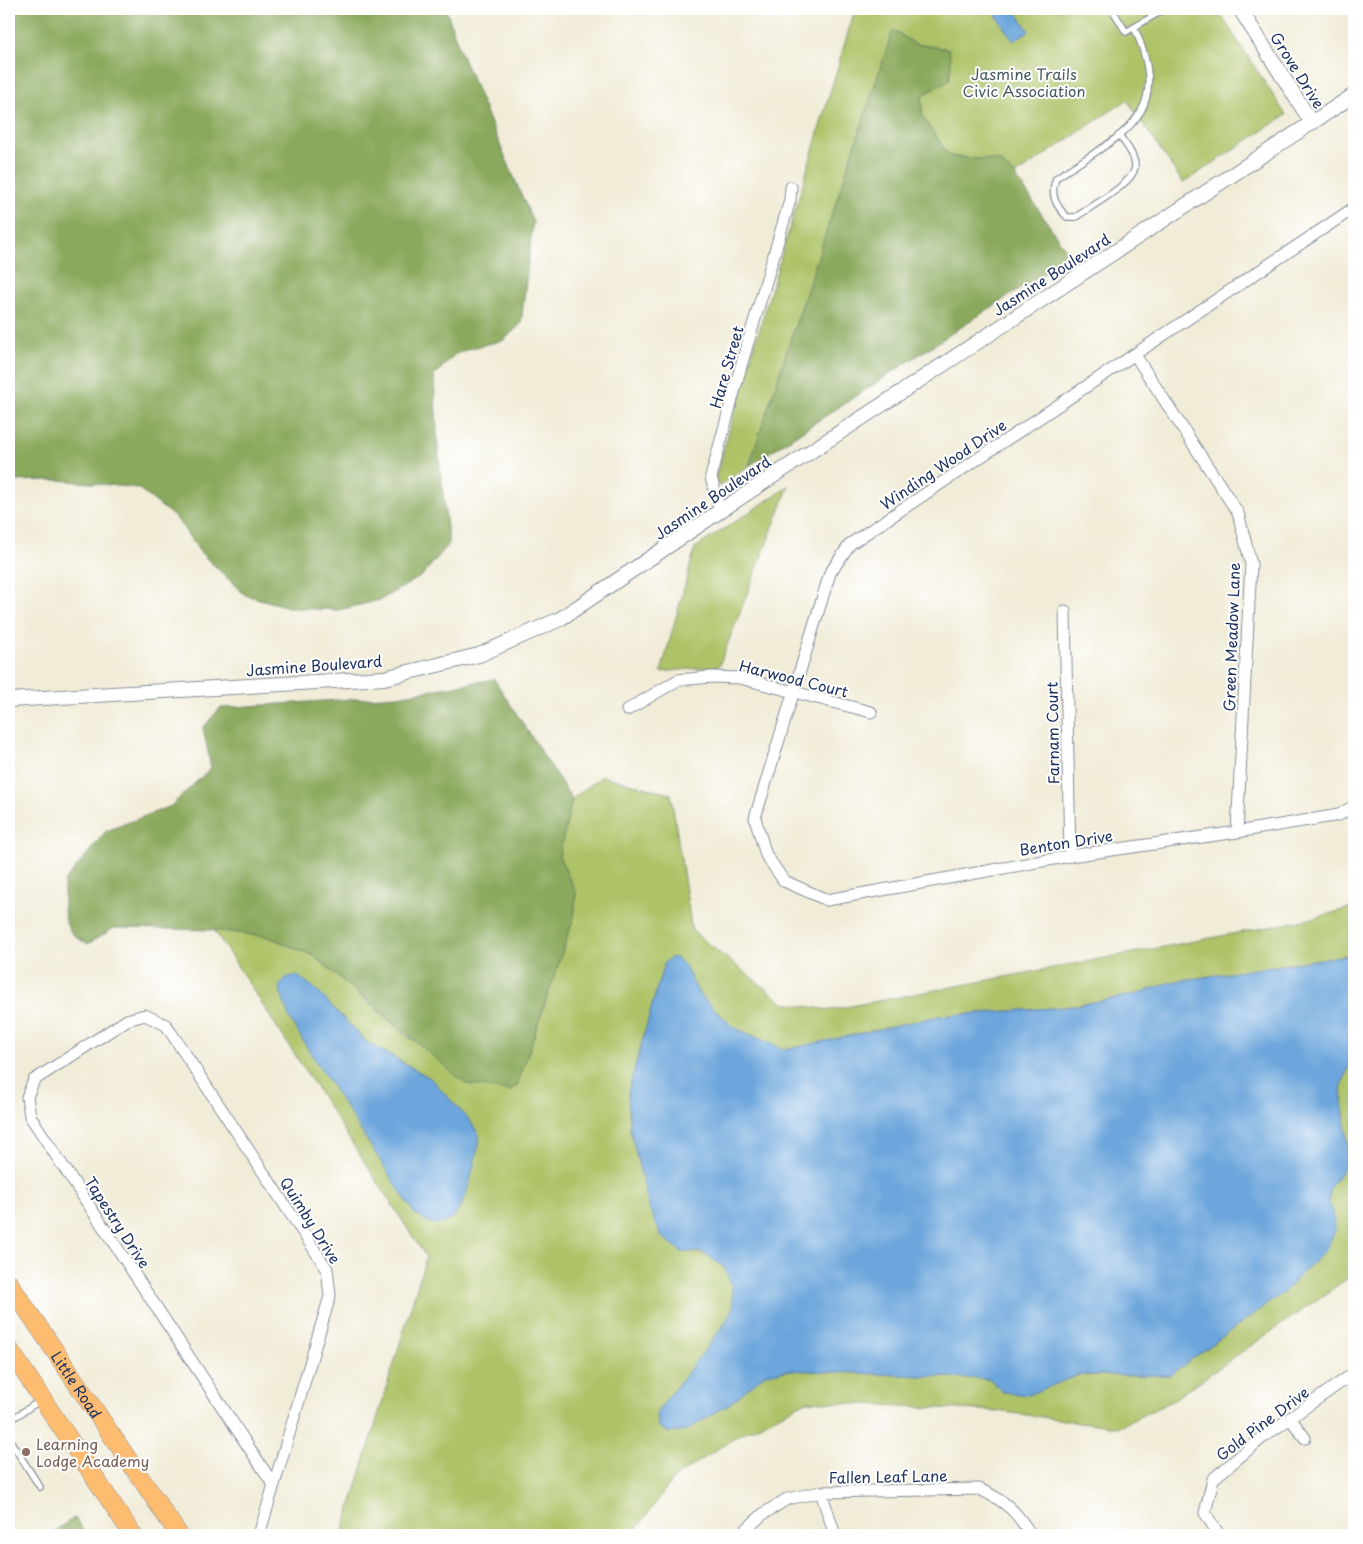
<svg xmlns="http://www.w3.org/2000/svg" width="1363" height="1544" viewBox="0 0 1363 1544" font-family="'Playpen Sans',sans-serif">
  <rect width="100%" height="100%" fill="#fff"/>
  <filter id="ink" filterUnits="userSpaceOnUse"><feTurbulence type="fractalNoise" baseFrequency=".02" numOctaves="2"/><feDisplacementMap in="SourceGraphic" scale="10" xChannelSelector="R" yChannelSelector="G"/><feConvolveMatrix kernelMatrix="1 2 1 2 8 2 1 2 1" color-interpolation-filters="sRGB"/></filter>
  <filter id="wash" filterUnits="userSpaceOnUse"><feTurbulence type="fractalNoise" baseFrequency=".0096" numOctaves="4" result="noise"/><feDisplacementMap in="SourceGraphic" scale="20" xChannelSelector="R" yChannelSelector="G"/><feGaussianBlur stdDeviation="1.12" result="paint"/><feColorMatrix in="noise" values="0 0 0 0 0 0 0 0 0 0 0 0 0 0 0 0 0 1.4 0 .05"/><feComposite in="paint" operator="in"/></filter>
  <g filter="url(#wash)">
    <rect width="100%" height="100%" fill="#f1ecd7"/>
    <path fill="#aec367" stroke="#647962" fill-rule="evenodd" d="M855 9H1217L1286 115 1183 183 1127 100 1015 175 999 161 949 156 922 116V95L949 81V49L915 44 893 30 749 466 719 486 715 478Z
      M789 486 719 666 661 672 695 548Z
      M602 776 671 794 692 931 784 1003 830 1010 1306 920 1354 907V954L1172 982 1134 995 1066 1007 939 1016 785 1050 733 1027 699 994 684 965 660 977 628 1093 630 1129 682 1252C700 1252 719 1255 727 1274 731 1283 735 1296 733 1307 731 1323 671 1394 657 1412L669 1433 687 1430 729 1404 765 1374 789 1370 990 1379 1003 1392 1054 1384 1078 1375H1170L1334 1218 1329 1204 1330 1187 1345 1166 1348 1149 1341 1090 1354 1048V1274L1170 1402 1118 1427 996 1411 807 1401 736 1437 674 1478 632 1535H342L426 1257 214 930 269 937 314 956 408 1037 510 1091 517 1086 574 917 576 893 559 856 572 799ZM313 987 367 1042 430 1078 470 1121 479 1135V1144L460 1210Z"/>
    <path fill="#8aa95c" stroke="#526c5d" d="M9 9H446L459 48 533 222 521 324 504 340 468 349 454 355 434 376 438 449 449 544 422 576 380 600 339 610 292 608 245 595 200 552 177 519 138 488 59 480 9 481Z
      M893 30 915 44 949 49 951 65 949 81 922 95V116L949 156 999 161 1015 175 1070 256 749 466Z
      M494 679 572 799 559 856 576 893 574 917 517 1086 510 1091 466 1084 314 956 269 937 214 930 114 928 88 944C58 931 65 911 64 882L106 831 171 806 211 768 203 728 220 708 397 696Z
      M75 1518 86 1535H48L74 1518Z"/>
    <path fill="#6ca6dc" stroke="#446a9d" d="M1007 9H1014L1029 31 1013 41 996 15Z
      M1354 954V1048L1341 1090 1348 1149 1345 1166 1330 1187 1329 1204 1334 1218 1335 1231 1326 1249 1284 1292 1170 1375H1078L1029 1395 1003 1392 990 1379 789 1370 765 1374 729 1404 687 1430 669 1433 658 1426 657 1412 724 1325 733 1308 732 1286 724 1267 703 1252H682L661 1236 649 1207 630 1129 628 1093 660 977 664 963 672 957 678 959 684 965 699 994 733 1027 785 1050 939 1016 1066 1007 1134 995 1172 982Z
      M296 975 313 987 366 1042 430 1078 470 1121 479 1135V1144C470 1176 462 1252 414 1213L306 1046 289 1017 279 987 286 978Z"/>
  </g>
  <g filter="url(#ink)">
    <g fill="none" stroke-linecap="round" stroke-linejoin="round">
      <g stroke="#868e9a" stroke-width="8">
        <path id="service" d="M1112 9 1126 32 1165 9
          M1119 135C1125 144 1135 155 1135 166 1135 183 1090 207 1076 217H1067C1055 205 1050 194 1056 178 1122 133 1175 118 1134 27
          M9 1421 41 1400
          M9 1439 40 1487"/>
      </g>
      <g stroke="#868e9a" stroke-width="13">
        <path id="minor" d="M1354 208 850 544 830 573 755 818 766 855 784 881 827 900 1070 856 1237 832 1339 815 1354 806
          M1135 355 1238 513 1251 564 1237 832
          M720 511 711 477 741 366 790 200 791 187
          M1065 611 1070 856
          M627 710 678 680 711 677 740 678 871 712
          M1290 1418 1305 1438
          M821 1492 835 1535
          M259 1535 330 1296 327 1269 166 1025 145 1015 127 1020 34 1080 27 1097 30 1116 273 1484
          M740 1535 763 1514 787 1499 821 1492 979 1489C1006 1501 1016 1511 1031 1535
          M1219 1535 1205 1513 1213 1479 1262 1438 1354 1373"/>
      </g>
      <g stroke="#868e9a" stroke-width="16">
        <path id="tertiary" d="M1240 9 1312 123
          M9 700 384 678 479 655 560 619 720 511 1354 95"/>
      </g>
      <g stroke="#868e9a" stroke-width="19">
        <g id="primary">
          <path id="s1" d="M9 1283 179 1535"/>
          <path d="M9 1349 133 1535"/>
        </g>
      </g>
      <use href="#service" stroke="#fff" stroke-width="5.5"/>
      <use href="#minor" stroke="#fff" stroke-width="11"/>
      <use href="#tertiary" stroke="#fff" stroke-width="14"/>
      <use href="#primary" stroke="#fdbc6f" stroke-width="18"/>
    </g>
  </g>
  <circle fill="#8d6e63" stroke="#fff" stroke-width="2" cx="26" cy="1452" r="5"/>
  <g text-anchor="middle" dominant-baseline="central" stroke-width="4" stroke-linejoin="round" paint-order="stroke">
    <g font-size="15" fill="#1b2f5e" stroke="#fff">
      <text transform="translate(1298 70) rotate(58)">Grove Drive</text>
      <text transform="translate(1051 274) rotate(-33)">Jasmine Boulevard</text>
      <text transform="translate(726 367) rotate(-74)">Hare Street</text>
      <text transform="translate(943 464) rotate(-34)">Winding Wood Drive</text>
      <text transform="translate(712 497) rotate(-34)">Jasmine Boulevard</text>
      <text transform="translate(1231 637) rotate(-88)">Green Meadow Lane</text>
      <text transform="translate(314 665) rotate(-4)">Jasmine Boulevard</text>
      <text transform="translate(794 678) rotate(14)">Harwood Court</text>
      <text transform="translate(1052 733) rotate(-91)">Farnam Court</text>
      <text transform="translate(1066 842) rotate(-9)">Benton Drive</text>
      <text transform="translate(311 1220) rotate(58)">Quimby Drive</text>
      <text transform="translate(118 1222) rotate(57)">Tapestry Drive</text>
      <text stroke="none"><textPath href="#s1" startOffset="122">Little Road</textPath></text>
      <text transform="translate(1262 1423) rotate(-37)">Gold Pine Drive</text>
      <text transform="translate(888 1476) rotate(-1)">Fallen Leaf Lane</text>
    </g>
    <g font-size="15" fill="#475b61" stroke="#fff">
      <text x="1024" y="73">Jasmine Trails<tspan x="1024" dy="17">Civic Association</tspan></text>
    </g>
    <g font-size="15" fill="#785e54" stroke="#fff" text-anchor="start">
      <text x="36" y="1443">Learning<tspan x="36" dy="17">Lodge Academy</tspan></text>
    </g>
  </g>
  <rect width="1363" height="1544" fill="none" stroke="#fff" stroke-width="30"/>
</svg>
